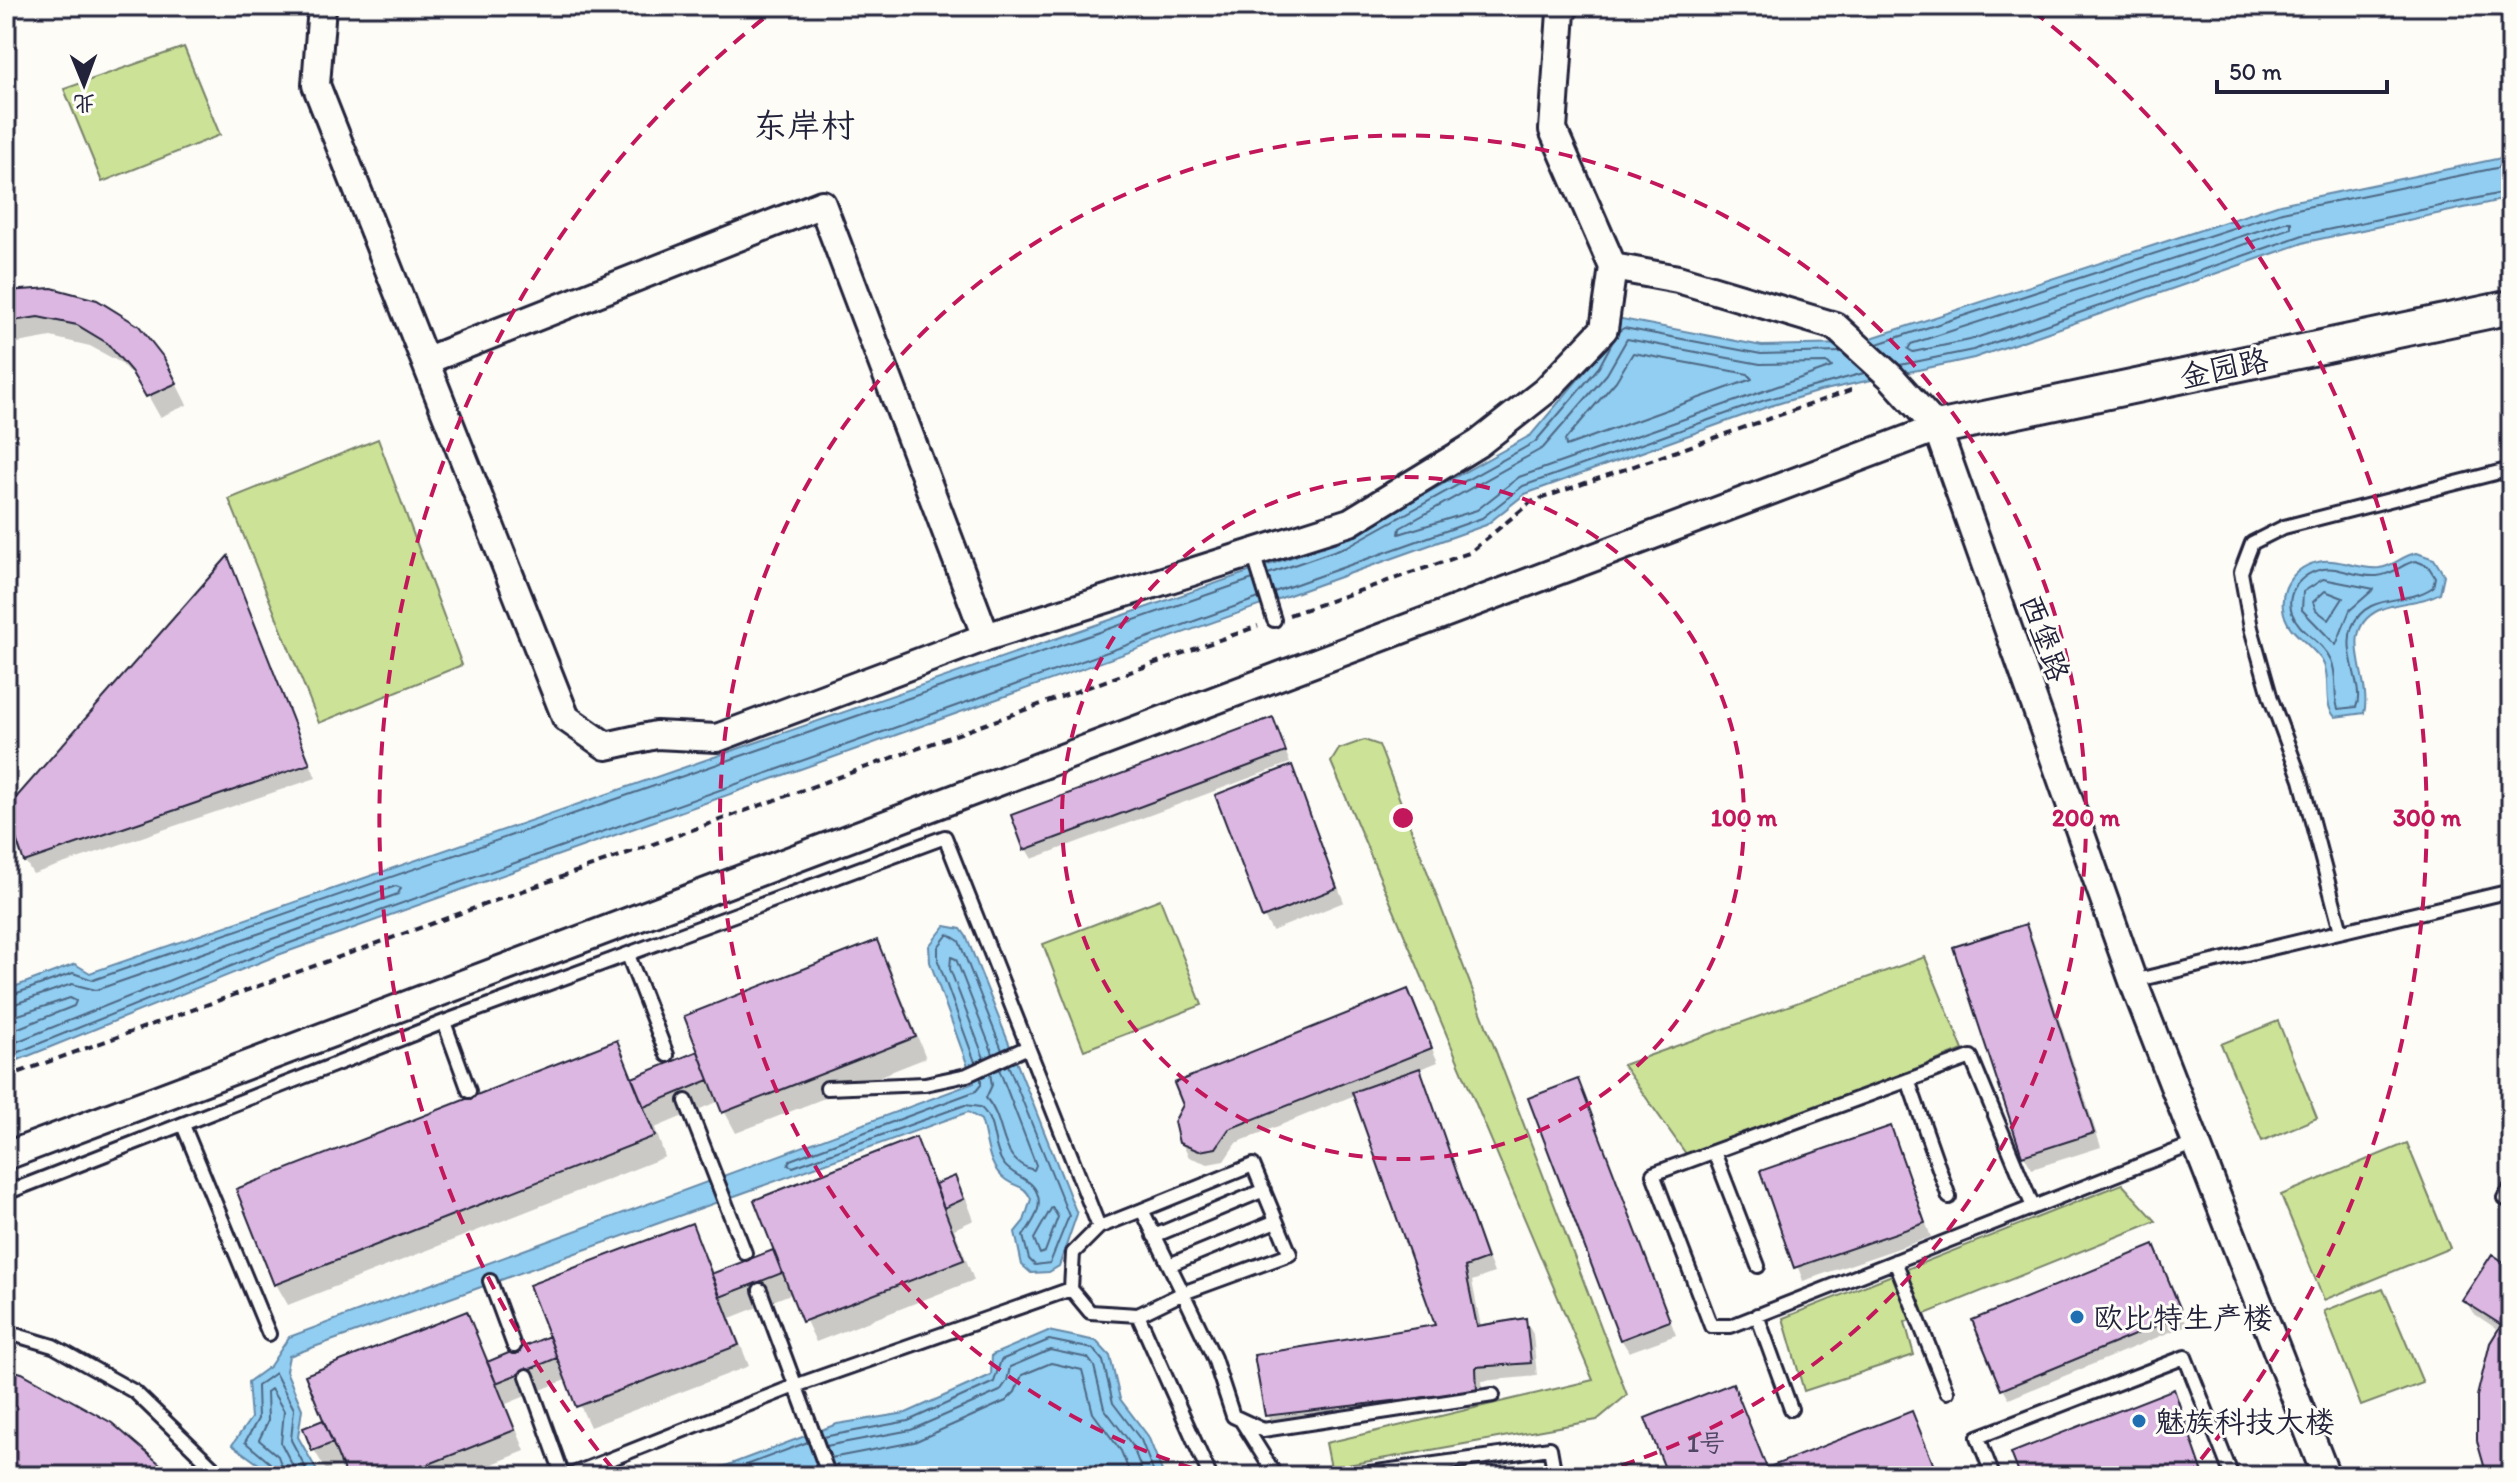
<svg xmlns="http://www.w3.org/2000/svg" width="2517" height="1482" viewBox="0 0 2517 1482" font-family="Itim,'LXGW WenKai TC',sans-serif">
  <rect width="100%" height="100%" fill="#fdfcf7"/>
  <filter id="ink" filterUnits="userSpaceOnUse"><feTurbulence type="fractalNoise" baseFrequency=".0125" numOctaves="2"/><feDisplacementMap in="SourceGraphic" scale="16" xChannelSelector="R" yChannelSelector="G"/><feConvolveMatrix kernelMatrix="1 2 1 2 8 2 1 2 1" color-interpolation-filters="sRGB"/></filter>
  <g filter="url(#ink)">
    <path fill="#cce297" stroke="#778269" stroke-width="2" d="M184 47 220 135 102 182 64 89Z
      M378 439 462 665 319 723 229 499Z
      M1364 740 1379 745 1627 1395 1597 1420 1331 1468 1326 1443 1593 1380 1331 762 1339 749Z
      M1160 899 1202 1005 1084 1050 1043 944Z
      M1925 957 1963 1050 1689 1158 1623 1065Z
      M2278 1021 2317 1118 2262 1141 2221 1044Z
      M2407 1143 2450 1248 2324 1300 2281 1195Z
      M2122 1184 2156 1221 1905 1322 1914 1355 1804 1391 1783 1318Z
      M2383 1288 2423 1383 2361 1406 2324 1311Z"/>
    <path fill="#91cef1" stroke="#6589a8" stroke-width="2" d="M2511 156V198L2306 242 1974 358 1820 391 1767 407 1525 494 1486 525 278 955 6 1065V990L75 964 90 973 1344 539 1531 435 1593 362 1617 318 1762 346 1853 344 2280 204Z
      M2417 553 2434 559 2444 575 2440 593C2421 604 2398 601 2379 610 2335 631 2373 680 2364 713L2335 717C2321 702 2333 677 2321 659 2312 647 2300 639 2291 628 2272 602 2287 568 2318 562 2338 557 2358 570 2379 568 2395 566 2402 555 2417 553Z
      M945 926 961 929 966 936 1077 1214 1059 1266 1049 1272 1031 1273 1022 1265 1015 1232 1024 1221 1031 1199C1024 1184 1017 1188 1006 1180 986 1166 988 1139 981 1120L968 1112 289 1356 286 1371 302 1409 298 1437 320 1476H268L264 1468 232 1445 251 1418 248 1382 270 1366 289 1337 974 1083 930 962 929 946Z
      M1048 1331 1096 1341 1110 1356 1120 1399 1148 1436 1164 1476H699L837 1424 906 1413 991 1375 992 1355Z"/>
    <path fill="#0003" d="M52 290 175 381 187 405 160 417 146 392 121 363 90 346 51 337 6 345V293Z
      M228 560 316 778 33 874 25 861Z
      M1277 729 1290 763 1032 859 1026 849 1014 816Z
      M1291 768 1344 902 1272 931 1264 917Z
      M2025 926 2033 940 2101 1147 2032 1169 2024 1156 1956 948Z
      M877 942 888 963 926 1058 736 1133 719 1101 655 1128 665 1157 288 1305 276 1284 616 1042 634 1079 700 1052Z
      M1407 992 1438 1062 1418 1070 1494 1273 1472 1281 1481 1327 1525 1320 1533 1334 1537 1376 1482 1381 1484 1405 1275 1429 1267 1415 1438 1327 1355 1095 1236 1143 1224 1161 1208 1164 1189 1157 1181 1142Z
      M1577 1082 1676 1335 1629 1352 1621 1339Z
      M1891 1129 1931 1237 1803 1281 1763 1172Z
      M915 1139 937 1186 954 1179 966 1199 974 1220 954 1229 974 1280 816 1342 793 1293 730 1318 749 1366 590 1427 568 1379 506 1404 525 1451 462 1476H348L343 1464 326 1470 314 1450 306 1429 326 1422 466 1313 490 1363 552 1337 691 1226 714 1275 776 1251Z
      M2159 1258 2187 1325 2009 1399 2003 1389Z
      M2511 1269V1476H2489L2500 1331 2473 1313 2465 1300Z
      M1732 1386 1768 1470 1911 1413 1938 1476H1670Z
      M2174 1392 2206 1476H2022Z"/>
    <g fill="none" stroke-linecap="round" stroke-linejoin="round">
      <path stroke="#4e6784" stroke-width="2" d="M2285 222H2291V228L1970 340 1913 352 1908 349 1911 344Z
        M1619 331 1624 328 1761 354 1842 352
        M1627 339 1760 364 1828 363 1832 367 1519 477 1477 510 1399 534 1400 528 1543 448 1607 374Z
        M1877 344 2282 212 2511 165
        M1633 353 1748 374 1752 379 1566 446 1565 440 1616 381Z
        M1900 365 1973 350 2303 235 2511 191
        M2416 561 2428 566 2435 577 2433 587C2407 606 2367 591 2352 627 2342 653 2365 690 2356 707L2338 709C2333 694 2338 675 2331 660 2323 641 2299 633 2292 613 2283 588 2310 565 2335 569 2350 572 2361 577 2377 576 2396 574 2402 563 2416 561Z
        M1268 574 1348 546 1535 442 1599 367 1613 341
        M2323 579 2374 589 2350 610 2336 645 2302 610 2303 592Z
        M2325 591 2343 598 2329 620 2316 610 2313 602Z
        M1274 592 1482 518 1523 486 1765 400 1864 373
        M6 997 73 973 93 980 1253 579
        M6 1007 72 984 96 990 396 886 401 888 398 894 272 939 6 1046
        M6 1019 70 998 76 1001 74 1006 6 1033
        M6 1057 276 948 1259 598
        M984 1058 950 969 951 957 956 959 993 1054
        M975 1062 938 961V947L948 934 959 941 1002 1050
        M990 1073 992 1085 986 1098C1008 1123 997 1161 1034 1170L1036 1165 999 1069
        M981 1077V1085L976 1091 790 1160 788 1165 793 1167 965 1105 980 1107C997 1121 991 1145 1003 1163 1013 1178 1033 1177 1038 1196 1042 1210 1031 1225 1023 1236L1029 1259 1035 1265 1050 1263 1069 1216 1008 1065
        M1052 1207 1058 1217 1045 1252 1040 1254 1034 1239Z
        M823 1437 908 1421 994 1382 1001 1360 1049 1340 1093 1349 1103 1361 1113 1403 1141 1440 1155 1476
        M826 1446 911 1430 1000 1391 1007 1381 1010 1367 1050 1350 1088 1358 1094 1366 1104 1408 1132 1445 1144 1476
        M831 1458 914 1442 1006 1401 1015 1392 1022 1375 1051 1363 1082 1370 1093 1413 1121 1451 1131 1476
        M275 1476 270 1463 245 1442 258 1419 257 1386 275 1373 294 1409 291 1440 310 1476
        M285 1476 278 1456 259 1440 268 1421 267 1392 271 1389 284 1411 281 1443 298 1476
        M717 1476 808 1442"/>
    </g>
    <path fill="#dcb7e1" stroke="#22223b" stroke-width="2" d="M52 288 97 300 139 326 164 358 177 383 146 397 131 371 107 343 77 325 38 317 6 322V291Z
      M228 556 310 764 24 862 6 809Z
      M1273 717 1286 752 1024 850 1011 815Z
      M1292 765 1337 888 1262 918 1215 795Z
      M2026 924 2094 1133 2022 1156 1953 947Z
      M877 940 916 1037 722 1113 684 1016Z
      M1408 989 1432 1048 1229 1129 1216 1148 1199 1151 1179 1143 1174 1122 1183 1105 1174 1083Z
      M617 1040 655 1136 274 1285 236 1189Z
      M698 1051 709 1080 644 1107 632 1078Z
      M1420 1068 1487 1259 1465 1267 1477 1326 1526 1318 1531 1363 1476 1367 1477 1391 1265 1416 1254 1355 1435 1325 1352 1092Z
      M1578 1079 1670 1321 1620 1340 1528 1098Z
      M1891 1126 1925 1223 1794 1268 1760 1171Z
      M916 1137 964 1260 802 1322 754 1200Z
      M955 1176 964 1199 944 1208 935 1184Z
      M692 1223 739 1345 576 1407 529 1285Z
      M2154 1245 2183 1315 2001 1390 1972 1320Z
      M773 1250 782 1273 720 1297 711 1274Z
      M2492 1254 2511 1267V1331L2462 1300Z
      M467 1311 515 1430 399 1476H346L305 1375Z
      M2501 1325 2511 1331V1476H2487L2477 1441V1396L2490 1343Z
      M549 1336 557 1358 496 1383 487 1362Z
      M6 1369 22 1373 112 1423 174 1476H6Z
      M1733 1383 1767 1468 1912 1411 1938 1476H1668L1645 1418Z
      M2174 1389 2204 1476H2020L2011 1453Z
      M323 1420 333 1443 312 1451 303 1428Z"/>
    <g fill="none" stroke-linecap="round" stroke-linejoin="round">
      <g stroke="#22223b" stroke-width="18">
        <path id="service" d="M1253 553 1274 620
          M2341 931 2301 780 2271 699 2251 628 2241 572 2252 543 2284 527 2511 469
          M628 955 667 1055
          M2133 981 2511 891
          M444 1022 469 1091
          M1908 1080 1949 1197
          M827 1088 925 1084 967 1075 1028 1047
          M686 1101 745 1253
          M183 1125 269 1334
          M1714 1152 1758 1266
          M2511 1187 2504 1198 2511 1202
          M6 1193 444 1022 945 837 1099 1227
          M2033 1207 1971 1057 1653 1174 1711 1326H1731L2196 1143
          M1142 1210 1253 1165 1290 1254 1183 1293 1214 1358 1233 1416 1263 1430 1493 1395
          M1142 1210 1183 1293 1138 1315 1090 1312 1071 1289 1073 1253 1099 1227Z
          M1154 1236 1264 1190
          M1895 1261 1947 1392
          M1169 1265 1276 1221
          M490 1281 514 1346
          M760 1290 829 1476
          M1138 1315 1210 1476
          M1757 1315 1791 1409
          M6 1332 53 1346 135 1392 222 1476
          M527 1376 563 1476
          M1241 1420 1276 1476
          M568 1476 795 1386 1071 1289
          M1348 1476 1550 1448 1555 1476
          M1993 1476 1978 1437 2185 1357 2232 1476"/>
      </g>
      <g stroke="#22223b" stroke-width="32">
        <path id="minor" d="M322 6 316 85 566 718 606 746 656 735 717 738 986 637 1350 522 1479 443 1545 391 1604 329 1613 267
          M1566 6 1561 12 1553 130 1613 267 1678 279 1835 326 1891 377 1937 428 2133 981 2326 1476
          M425 361 822 204 986 637
          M6 1156 1937 428"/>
      </g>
      <g stroke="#22223b" stroke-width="38">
        <path id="tertiary" d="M1937 428 2511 307"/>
      </g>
      <path stroke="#22223b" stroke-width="4" stroke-dasharray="8 6" stroke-linecap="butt" d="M1289 615 1469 553 1531 502 1854 389
        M6 1077 1258 626"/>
      <use href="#service" stroke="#fdfcf7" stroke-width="12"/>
      <use href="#minor" stroke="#fdfcf7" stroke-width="26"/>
      <use href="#tertiary" stroke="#fdfcf7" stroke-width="32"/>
    </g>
  </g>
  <g fill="none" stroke="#c2185b" stroke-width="4" stroke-dasharray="14 10">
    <circle cx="1403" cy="818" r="341"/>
    <path d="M1215 1475A683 683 0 1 1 1591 1475"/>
    <path d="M613 1469A1024 1024 0 0 1 773 11M2033 11A1024 1024 0 0 1 2193 1469"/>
  </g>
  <g fill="#1f6fb2" stroke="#fdfcf7" stroke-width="3">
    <circle cx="2077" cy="1317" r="8"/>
    <circle cx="2139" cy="1421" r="8"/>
  </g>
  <g text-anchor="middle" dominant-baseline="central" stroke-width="6" stroke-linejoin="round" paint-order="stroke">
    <g font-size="26" fill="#504764">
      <text x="1706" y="1443">1号</text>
    </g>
    <g font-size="30" fill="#22223b" stroke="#fdfcf7">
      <text transform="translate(2224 368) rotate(-12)">金园路</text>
      <text transform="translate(2045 638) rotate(70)">西堡路</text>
    </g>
    <g font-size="30" fill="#22223b" stroke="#fdfcf7" text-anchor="start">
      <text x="2093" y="1317">欧比特生产楼</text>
      <text x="2155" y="1421">魅族科技大楼</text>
    </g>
    <g font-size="34" fill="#22223b" stroke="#fdfcf7">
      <text x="804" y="125">东岸村</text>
    </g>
  </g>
  <circle cx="1403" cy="818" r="12" fill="#c2185b" stroke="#fdfcf7" stroke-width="4"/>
  <g font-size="24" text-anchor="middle" font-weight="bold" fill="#c2185b" stroke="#fdfcf7" stroke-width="6" stroke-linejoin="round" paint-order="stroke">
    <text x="1744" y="826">100 m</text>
    <text x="2086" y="826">200 m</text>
    <text x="2427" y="826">300 m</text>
  </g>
  <rect width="2517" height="1482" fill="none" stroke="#fdfcf7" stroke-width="32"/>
  <rect x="16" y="16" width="2485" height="1450" fill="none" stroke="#22223b" stroke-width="3" filter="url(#ink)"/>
  <g transform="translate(84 84) rotate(179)" stroke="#fdfcf7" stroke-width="6" paint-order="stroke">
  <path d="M0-6L14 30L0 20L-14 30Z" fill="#22223b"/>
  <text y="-12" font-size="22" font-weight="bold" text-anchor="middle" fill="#22223b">北</text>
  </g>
  <path d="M2217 80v12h170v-12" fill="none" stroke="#22223b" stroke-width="4"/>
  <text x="2229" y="80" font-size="24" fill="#22223b" stroke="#fdfcf7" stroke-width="6" paint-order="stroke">50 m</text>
</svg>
